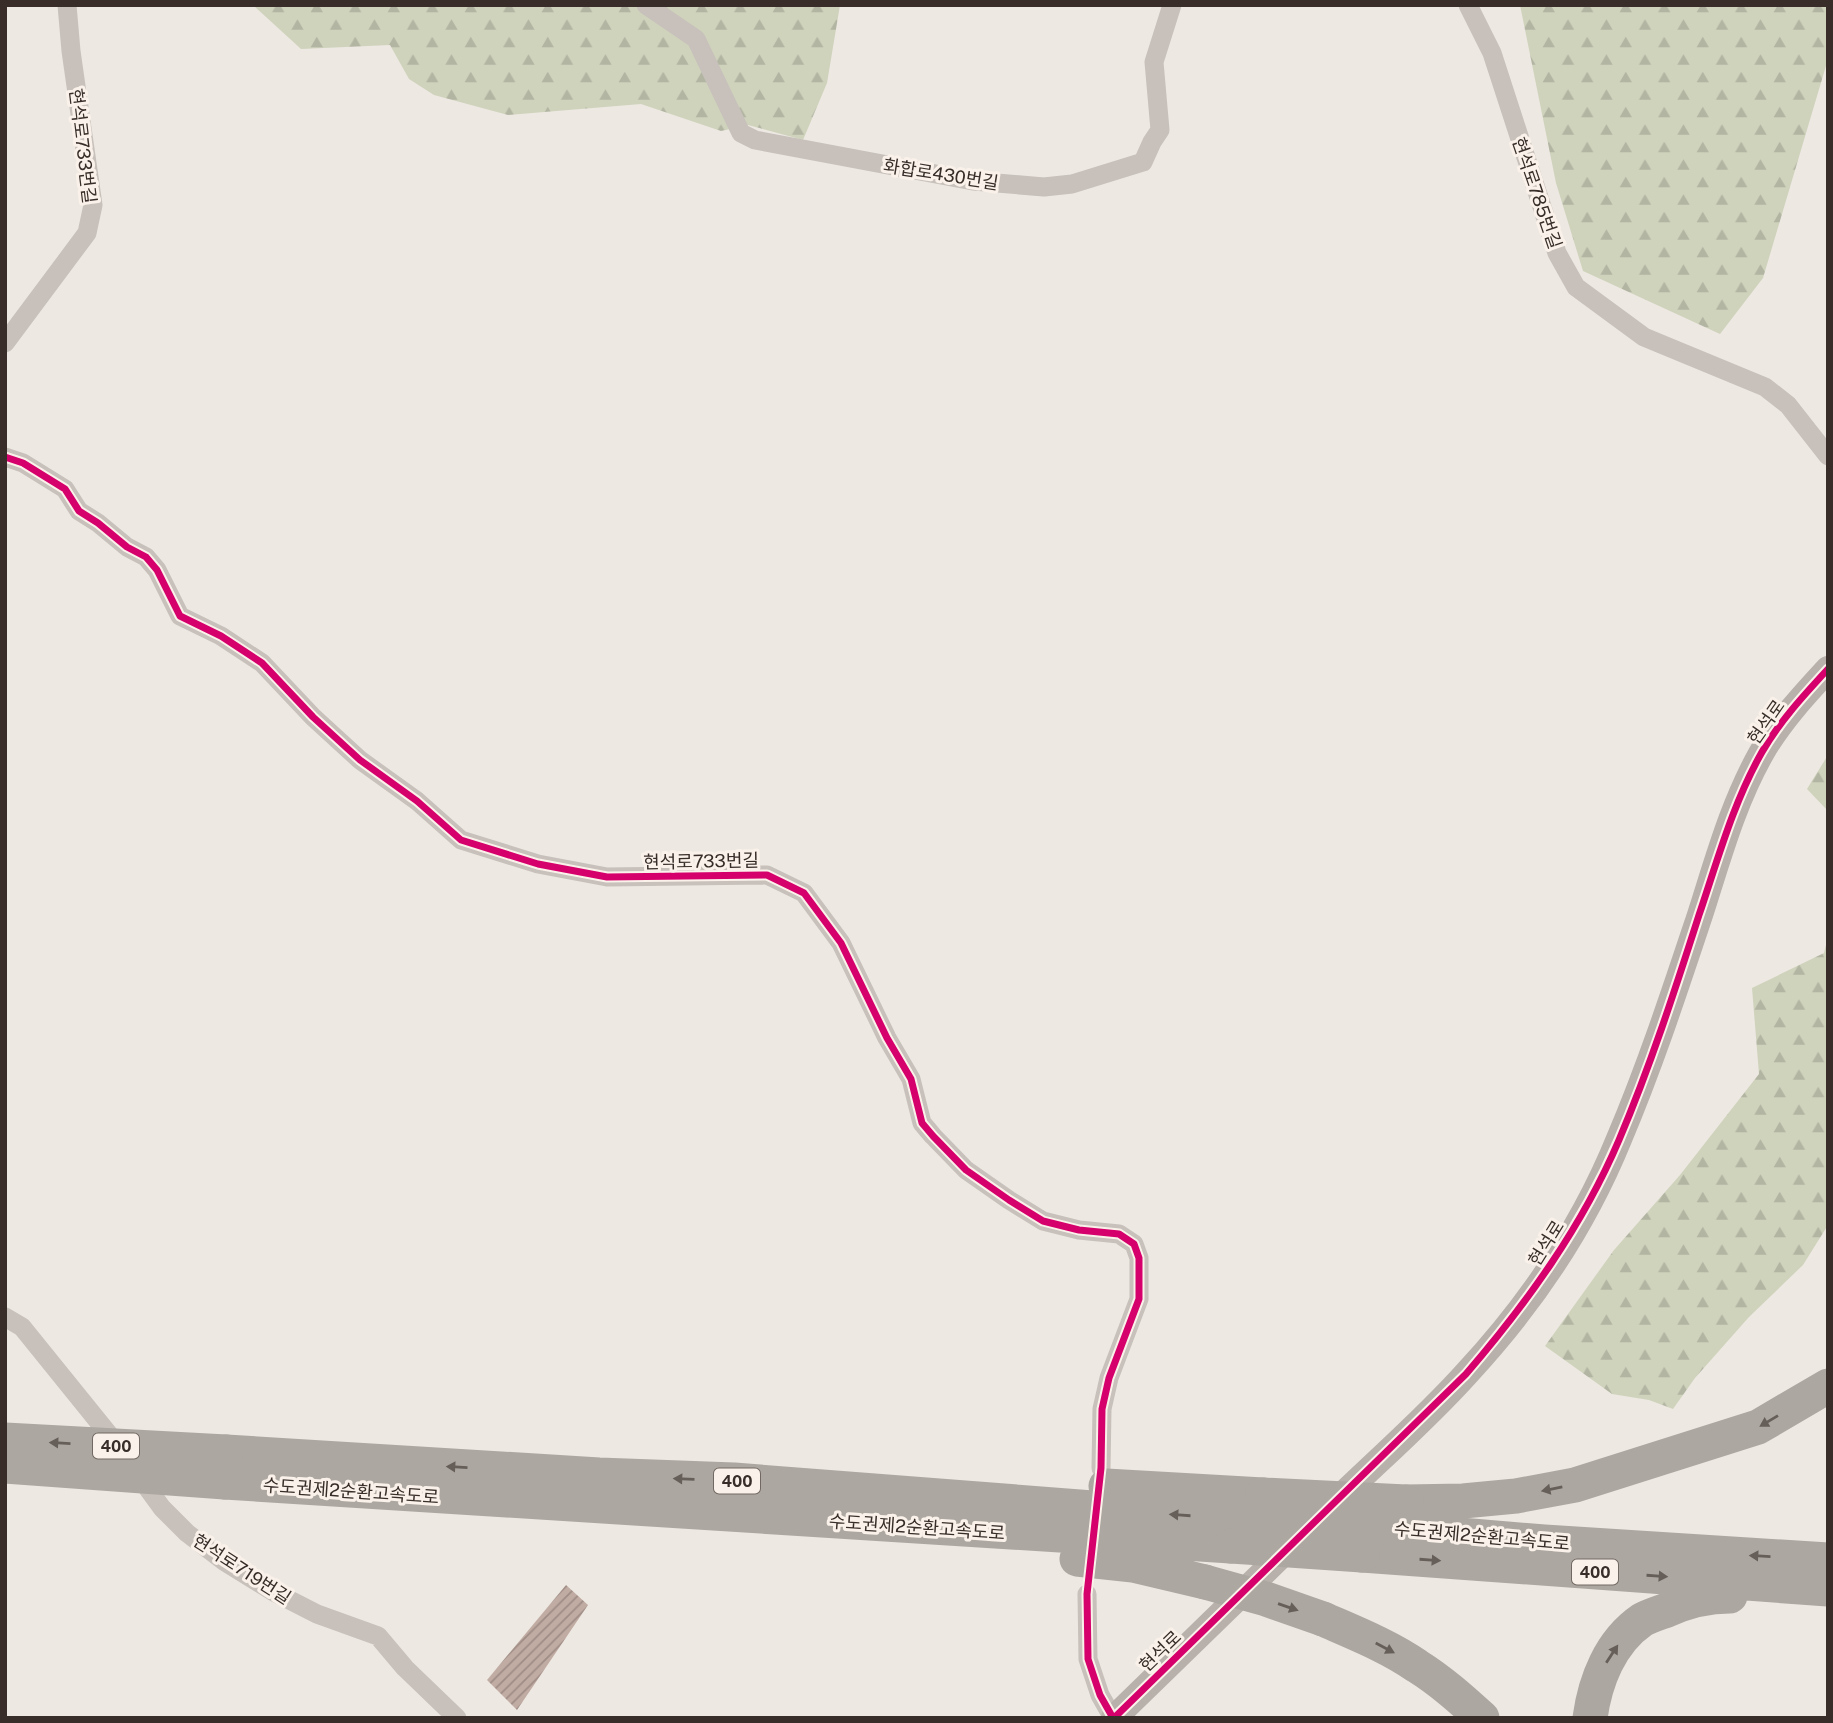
<svg xmlns="http://www.w3.org/2000/svg" width="1833" height="1723" viewBox="0 0 1833 1723" font-family="'Public Sans','Noto Sans KR',sans-serif">
  <defs>
    <pattern id="forest-firs" width="22" height="20" patternUnits="userSpaceOnUse" patternTransform="scale(1.75)"><rect width="22" height="20" fill="#cfd3bc"/><path d="M5 1l3.5 6h-7zM16 11l3.5 6h-7z" fill="#b2b5a2"/></pattern>
    <pattern id="building-hatch" width="6" height="6" patternUnits="userSpaceOnUse" patternTransform="scale(1.75)"><rect width="6" height="6" fill="#c1aca3"/><path d="M-1 1l2-2M0 6l6-6M5 7l2-2" fill="none" stroke="#9e8c85"/></pattern>
  </defs>
  <rect width="100%" height="100%" fill="#ede8e2"/>
  <path fill="url(#forest-firs)" d="M253 5H840L827 83 803 140 748 125 721 131 641 104 508 115 434 95 409 79 390 45 301 49Z
    M1520 5H1828V59L1763 278 1720 334 1583 271 1556 183Z
    M1828 755V811L1807 789Z
    M1828 937V1225L1803 1265 1749 1317 1695 1378 1673 1409 1649 1400 1612 1394 1545 1346 1614 1250 1680 1175 1759 1074 1752 988 1824 953Z"/>
  <path fill="url(#building-hatch)" d="M566 1585 588 1605 517 1710 487 1680Z"/>
  <g fill="none" stroke-linecap="round" stroke-linejoin="round">
    <path stroke="#c7c0bb" stroke-width="19" d="M646 5 696 39 741 133 755 140 973 181 1044 187 1072 184 1143 162 1152 142 1160 130 1154 62 1172 5
      M1468 5 1492 53 1557 253 1576 287 1644 337 1765 387 1788 405 1828 456
      M5 343 87 233 93 205 71 51 67 5
      M5 457 23 463 65 489 79 511 98 523 127 547 146 557 157 570 180 616 221 636 262 663 313 717 360 760 417 801 461 840 538 864 607 877 767 875 804 893 841 943 887 1038 911 1079 922 1123 933 1136 966 1170 1009 1200 1043 1221 1079 1230 1119 1234 1134 1244 1139 1258V1299L1109 1378 1102 1409 1101 1468
      M5 1317 22 1327 119 1447
      M138 1475 162 1508 187 1533 225 1562 272 1591 317 1614 378 1636 405 1668 457 1718
      M1087 1594 1088 1659 1100 1695 1113 1718"/>
    <path stroke="#b7b0ab" stroke-width="26" d="M1331 1506C1376 1462 1425 1420 1467 1373 1530 1305 1584 1225 1619 1139 1650 1066 1675 990 1700 915 1718 859 1733 803 1762 752 1780 721 1804 695 1828 669
      M1114 1718 1296 1541"/>
    <path stroke="#aca7a1" stroke-width="35" d="M226 1452 599 1475 734 1480 1248 1520
      M225 1482 1231 1546
      M1106 1486 1263 1495
      M1406 1502 1463 1501 1516 1496 1575 1485 1758 1427 1828 1386
      M1378 1528 1544 1542 1828 1560
      M1362 1555 1828 1589
      M1077 1559 1133 1565 1205 1582
      M1323 1619C1355 1633 1388 1646 1417 1666 1441 1681 1461 1699 1482 1718
      M1590 1718C1595 1681 1610 1642 1642 1620 1649 1616 1659 1613 1667 1610 1687 1601 1709 1596 1730 1596"/>
    <path stroke="#aca7a1" stroke-width="35" d="M5 1440 226 1452
      M5 1466 225 1482
      M1263 1495 1406 1502
      M1248 1520 1378 1528
      M1231 1546 1362 1555
      M1205 1582 1266 1599 1323 1619"/>
    <g stroke="#faf2ea" stroke-width="11">
      <path id="cycleway" d="M5 457 23 463 65 489 79 511 98 523 127 547 146 557 157 570 180 616 221 636 262 663 313 717 360 760 417 801 461 840 538 864 607 877 767 875 804 893 841 943 887 1038 911 1079 922 1123 933 1136 966 1170 1009 1200 1043 1221 1079 1230 1119 1234 1134 1244 1139 1258V1299L1109 1378 1102 1409 1101 1468 1087 1594 1088 1659 1100 1695 1113 1718
        M1114 1718 1466 1374C1527 1303 1582 1227 1619 1140 1650 1067 1675 990 1699 915 1718 859 1733 803 1762 752 1780 721 1804 695 1828 669"/>
    </g>
    <use href="#cycleway" stroke="#d6006c" stroke-width="7"/>
  </g>
  <defs><path id="oneway-solid" d="M-6-.8H1V-3.2L6.5 0L1 3.2V.8H-6Z" transform="scale(1.75)"/></defs>
  <g fill="#665e59">
    <use href="#oneway-solid" transform="translate(1769 1421) rotate(149)"/>
    <use href="#oneway-solid" transform="translate(60 1443) rotate(-177)"/>
    <use href="#oneway-solid" transform="translate(457 1467) rotate(-177)"/>
    <use href="#oneway-solid" transform="translate(684 1479) rotate(-178)"/>
    <use href="#oneway-solid" transform="translate(1552 1489) rotate(169)"/>
    <use href="#oneway-solid" transform="translate(1180 1515) rotate(-176)"/>
    <use href="#oneway-solid" transform="translate(1760 1556) rotate(-177)"/>
    <use href="#oneway-solid" transform="translate(1430 1560) rotate(4)"/>
    <use href="#oneway-solid" transform="translate(1657 1576) rotate(4)"/>
    <use href="#oneway-solid" transform="translate(1288 1607) rotate(19)"/>
    <use href="#oneway-solid" transform="translate(1385 1648) rotate(28)"/>
    <use href="#oneway-solid" transform="translate(1612 1654) rotate(-57)"/>
  </g>
  <g text-anchor="middle" dominant-baseline="central" stroke-width="6" stroke-linejoin="round" paint-order="stroke">
    <g fill="#faf2ea" stroke="#726863" stroke-width="2">
      <rect x="93" y="1433.5" width="46" height="25" rx="5"/>
      <rect x="714" y="1468.5" width="46" height="25" rx="5"/>
      <rect x="1572" y="1559.5" width="46" height="25" rx="5"/>
    </g>
    <g font-size="16" font-weight="bold" fill="#382d29">
      <text x="116" y="1446">400</text>
      <text x="737" y="1481">400</text>
      <text x="1595" y="1572">400</text>
    </g>
    <g font-size="18" fill="#382d29" stroke="#faf2ea">
      <text transform="translate(83 146) rotate(83)">현석로733번길</text>
      <text transform="translate(941 174) rotate(9)">화합로430번길</text>
      <text transform="translate(1537 193) rotate(71)">현석로785번길</text>
      <text transform="translate(1766 722) rotate(-55)">현석로</text>
      <text transform="translate(701 861) rotate(-1)">현석로733번길</text>
      <text transform="translate(1546 1243) rotate(-58)">현석로</text>
      <text transform="translate(351 1491) rotate(4)">수도권제2순환고속도로</text>
      <text transform="translate(917 1527) rotate(4)">수도권제2순환고속도로</text>
      <text transform="translate(1482 1536) rotate(5)">수도권제2순환고속도로</text>
      <text transform="translate(242 1569) rotate(33)">현석로719번길</text>
      <text transform="translate(1160 1651) rotate(-44)">현석로</text>
    </g>
  </g>
  <rect width="1833" height="1723" fill="none" stroke="#382d29" stroke-width="14"/>
</svg>
